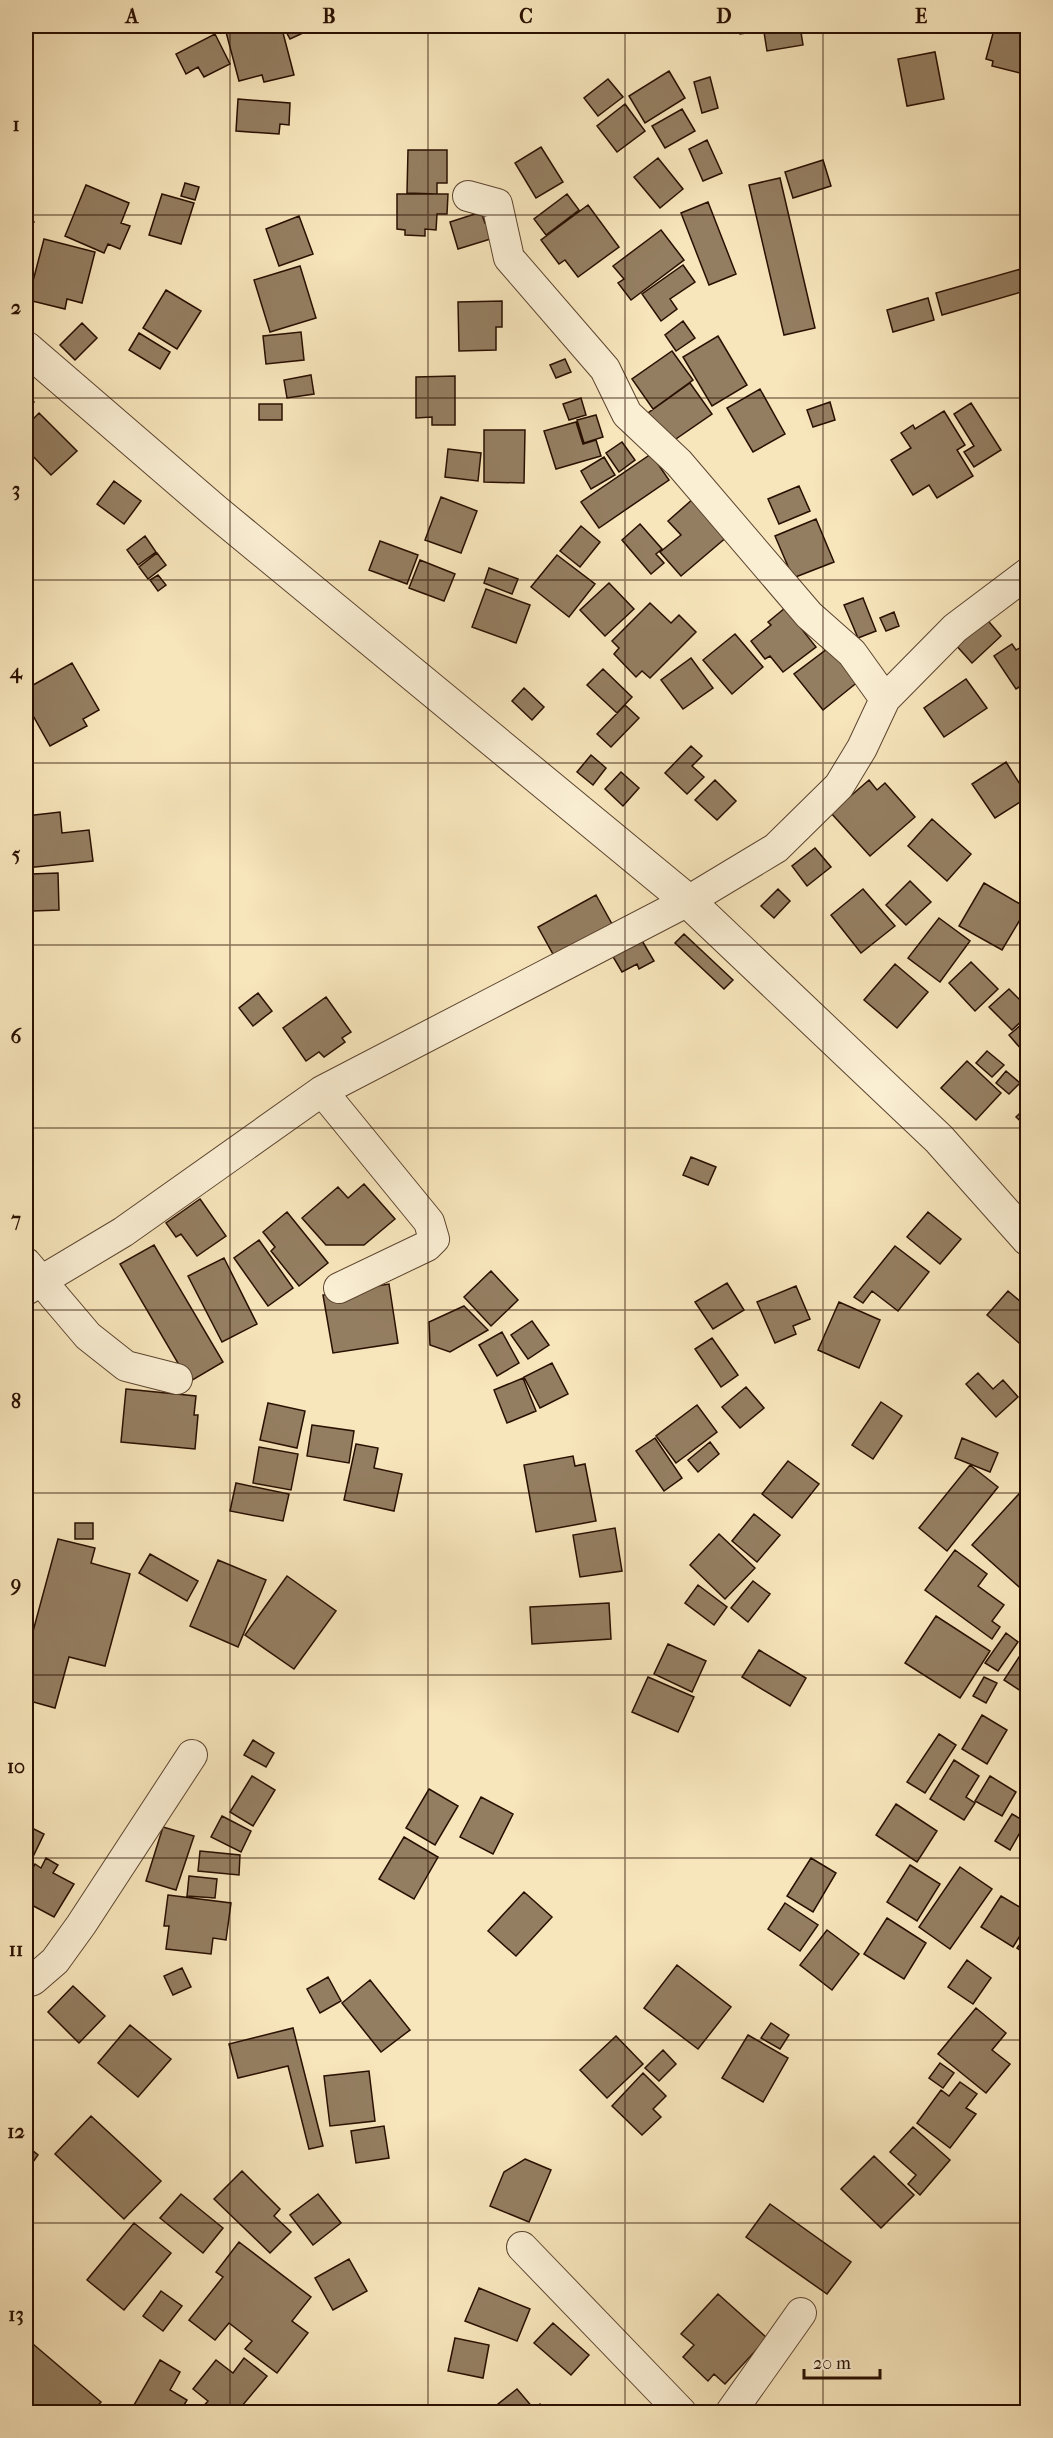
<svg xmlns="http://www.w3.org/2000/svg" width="1053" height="2438" viewBox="0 0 1053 2438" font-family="'IM FELL French Canon',serif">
  <rect width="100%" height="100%" fill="#f7e5bb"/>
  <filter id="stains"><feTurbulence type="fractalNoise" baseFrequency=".00333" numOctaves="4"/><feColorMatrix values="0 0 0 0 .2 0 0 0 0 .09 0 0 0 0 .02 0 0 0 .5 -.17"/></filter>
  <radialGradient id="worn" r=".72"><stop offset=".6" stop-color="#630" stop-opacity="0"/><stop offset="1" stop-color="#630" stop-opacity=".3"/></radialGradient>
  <path fill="#947e61" stroke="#290f00" stroke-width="1.5" d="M252 26H270L272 32 282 29 294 75 264 82 262 75 239 81 226 32Z
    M283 26H318L290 39Z
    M739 26H793L740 34Z
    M800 26 803 45 767 51 764 32Z
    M995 26H1006L1028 31V71L1025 70 1024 74 992 66 993 61 986 59Z
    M215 34 230 64 204 77 198 67 186 74 176 54Z
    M935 52 944 99 907 106 898 59Z
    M669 71 685 98 645 123 629 96Z
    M710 77 718 108 702 113 694 82Z
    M608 79 623 97 598 116 584 98Z
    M238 99 290 103 289 125 280 124 279 134 236 131Z
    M625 104 645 131 617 152 597 126Z
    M682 109 695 131 665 148 652 126Z
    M707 140 722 173 703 181 689 149Z
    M541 147 563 182 536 198 515 163Z
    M408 150H447V183H437V194L407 193Z
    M658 158 683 189 660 208 634 177Z
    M823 160 831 186 793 198 785 172Z
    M780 178 815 328 784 335 749 185Z
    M185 183 199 187 195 200 181 196Z
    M86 185 129 203 121 223 130 226 120 249 108 244 104 253 65 236Z
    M162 194 194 203 181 244 149 235Z
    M397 194H448L447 214H437L436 230 425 229V236L405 235V230L397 229Z
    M567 194 579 210 546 235 534 219Z
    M708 202 736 274 709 285 681 213Z
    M588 205 619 247 578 277 565 260 559 264 541 240Z
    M481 212 485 223 492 221 497 237 458 249 450 222Z
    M26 214 34 222 26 230Z
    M299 216 313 254 279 266 266 229Z
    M661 230 684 260 631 300 618 283 624 279 613 266Z
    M44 239 95 252 82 303 67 299 65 309 28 300Z
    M683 265 695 282 670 299 677 309 661 321 642 294Z
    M300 266 316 318 270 332 254 280Z
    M1028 267V290L942 315 936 293Z
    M166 290 201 311 177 349 143 328Z
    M928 298 934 320 893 332 887 310Z
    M502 301V327H496V350L459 351 458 302Z
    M683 321 695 338 676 351 665 335Z
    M82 323 97 338 75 360 60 345Z
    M301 332 304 360 266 364 263 336Z
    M139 333 170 352 160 369 129 350Z
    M718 336 747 385 712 406 683 357Z
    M672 351 693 380 653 409 632 379Z
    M565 359 571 372 556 378 550 365Z
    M311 375 314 394 287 398 284 380Z
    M455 376V425H432V417L416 418V377Z
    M690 383 712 414 670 443 648 413Z
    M760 389 785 434 753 452 727 408Z
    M26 394 34 402 26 410Z
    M581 398 586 415 569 420 563 404Z
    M830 402 835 420 813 427 807 410Z
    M971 403 1001 450 974 467 964 452 974 446 954 414Z
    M259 404H282V420H259Z
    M944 411 965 445 957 450 973 476 937 498 929 485 913 495 891 460 911 448 901 433 913 425 915 429Z
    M39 413 77 451 51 475 26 449V426Z
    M596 415 603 437 584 443 577 420Z
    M576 422 583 444 596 440 601 456 556 469 544 431Z
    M484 430H525L524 483 484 482Z
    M622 442 635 460 619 472 606 453Z
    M448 449 481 453 478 481 445 477Z
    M651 454 669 480 599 528 581 502Z
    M604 457 615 475 591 489 581 471Z
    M114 481 141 501 124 524 97 504Z
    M799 486 810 511 779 524 768 499Z
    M441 497 477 511 461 553 425 540Z
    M694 498 728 536 681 576 660 552 681 535 668 521Z
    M816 519 834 562 793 578 775 536Z
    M640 524 662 549 656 554 664 563 651 574 622 540Z
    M581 526 600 542 580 567 560 551Z
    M145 536 156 552 138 565 127 550Z
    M380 541 418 555 407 584 369 570Z
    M157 553 166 565 148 579 139 567Z
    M557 555 595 584 569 617 531 587Z
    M420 560 455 574 444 601 409 588Z
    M489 568 518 579 512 594 484 583Z
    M158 575 166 585 158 591 150 580Z
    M609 583 634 609 605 636 580 610Z
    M486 589 530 605 516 643 472 627Z
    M863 598 876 631 858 638 844 605Z
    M650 603 671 623 679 615 696 632 650 678 642 671 636 677 614 654 619 648 612 641Z
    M785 608 816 647 783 672 770 656 765 659 751 641 771 625 768 622Z
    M894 612 899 626 886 631 880 618Z
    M984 616 1001 636 972 663 954 643Z
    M735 634 763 667 732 694 703 660Z
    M1028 643V681L1016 689 994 656 1012 644 1016 650Z
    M831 646 859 681 823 710 794 674Z
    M691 658 713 688 683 709 661 680Z
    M72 663 99 710 83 719 87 726 50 746 26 703V689Z
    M603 669 632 697 617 713 587 685Z
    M966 679 987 708 944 737 924 708Z
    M524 688 544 707 532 720 512 701Z
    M625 705 639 718 611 747 597 734Z
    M691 746 702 756 692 766 704 777 687 794 665 773Z
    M591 755 606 768 593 785 577 772Z
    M1006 762 1028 797 995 818 972 784Z
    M621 772 639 788 623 806 605 789Z
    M715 780 736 801 717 820 695 800Z
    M869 780 877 790 885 783 915 817 870 856 831 813Z
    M60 812 62 833 89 830 93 861 26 868V816Z
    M1028 815V846L1020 817Z
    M932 819 971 854 947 881 908 846Z
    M815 848 831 867 807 886 792 866Z
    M58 873 59 910 33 911 31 874Z
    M910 881 931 902 906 925 886 905Z
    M984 883 1027 908 1002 950 959 926Z
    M778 889 790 901 774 918 761 906Z
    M863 889 895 926 861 953 831 915Z
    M596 895 612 924 554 956 538 927Z
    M939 918 970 941 940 982 908 958Z
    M684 934 733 980 724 989 675 943Z
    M641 939 654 961 639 969 637 964 622 972 612 955Z
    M971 962 998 989 975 1011 949 983Z
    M895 964 928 992 897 1028 864 1000Z
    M1009 989 1028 1008V1015L1012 1030 989 1007Z
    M258 993 272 1011 253 1026 239 1008Z
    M326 997 351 1032 342 1038 345 1042 324 1057 319 1052 306 1061 283 1028Z
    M1028 1019V1043L1021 1049 1009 1035Z
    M987 1051 1004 1065 992 1077 976 1063Z
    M967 1061 1001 1093 976 1120 941 1088Z
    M1006 1071 1020 1083 1009 1094 996 1083Z
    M1028 1105V1128L1016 1117Z
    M691 1157 716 1167 708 1185 683 1175Z
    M364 1184 395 1219 364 1245H326L302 1218 338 1187 348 1198Z
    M200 1199 226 1236 197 1256 181 1234 176 1237 166 1223Z
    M287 1212 328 1263 299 1286 271 1251 275 1247 263 1232Z
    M928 1212 961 1239 940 1264 907 1237Z
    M259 1240 293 1288 268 1306 234 1258Z
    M154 1245 223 1362 189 1382 120 1264Z
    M895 1246 929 1272 898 1311 872 1291 863 1303 854 1297Z
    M224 1258 257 1324 222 1342 188 1276Z
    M491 1271 518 1300 491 1326 464 1297Z
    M727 1283 744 1310 713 1329 695 1302Z
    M389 1284 398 1343 333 1353 323 1295Z
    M796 1286 810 1319 793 1326 796 1334 775 1343 757 1302Z
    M1008 1291 1028 1308V1333L1019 1343 987 1315Z
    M839 1302 880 1320 859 1368 818 1350Z
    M464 1306 488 1330 450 1352 430 1345 429 1322Z
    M532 1321 549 1345 528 1359 511 1335Z
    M502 1332 519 1363 497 1376 479 1345Z
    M712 1338 738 1375 721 1387 695 1349Z
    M552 1363 568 1394 540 1408 524 1377Z
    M978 1373 993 1389 1003 1380 1018 1397 996 1417 966 1384Z
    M523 1378 536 1411 507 1423 494 1390Z
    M746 1387 764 1408 740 1428 722 1407Z
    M126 1389 196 1396 194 1415H198L195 1449 121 1442Z
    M881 1402 902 1416 873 1459 852 1445Z
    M268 1403 305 1411 297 1448 260 1440Z
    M697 1405 717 1432 676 1463 656 1436Z
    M312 1425 354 1431 349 1463 307 1456Z
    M655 1438 682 1478 664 1491 636 1451Z
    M962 1438 998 1453 990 1472 955 1458Z
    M710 1442 719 1454 698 1472 688 1460Z
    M356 1444 378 1448 374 1468 402 1474 394 1511 344 1500Z
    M259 1447 298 1454 291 1490 253 1483Z
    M573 1456 575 1466 585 1464 596 1521 536 1532 524 1465Z
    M788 1461 819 1484 792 1518 762 1494Z
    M970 1465 998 1487 947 1551 919 1528Z
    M236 1483 289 1494 283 1521 230 1511Z
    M1028 1484V1594H1027L972 1545Z
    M754 1514 780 1535 757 1562 732 1541Z
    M75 1523H93V1539H75Z
    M615 1528 622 1571 580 1577 573 1535Z
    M719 1534 755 1568 725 1599 690 1565Z
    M58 1539 95 1548 91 1563 130 1574 105 1666 69 1657 55 1708 26 1700V1657Z
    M955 1550 987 1574 978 1586 1004 1605 992 1621 1000 1627 992 1639 925 1590Z
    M150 1554 198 1581 187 1601 139 1573Z
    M218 1560 266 1580 238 1647 190 1626Z
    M287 1576 336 1611 294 1669 245 1635Z
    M753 1581 770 1594 748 1622 731 1608Z
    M698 1585 727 1607 714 1625 685 1603Z
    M609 1603 611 1639 532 1644 530 1607Z
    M936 1616 990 1651 960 1698 905 1663Z
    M1006 1633 1018 1642 998 1671 985 1663Z
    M668 1644 706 1661 692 1692 654 1674Z
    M759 1650 806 1678 790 1706 742 1677Z
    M1019 1657 1028 1663V1688L1024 1693 1004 1680Z
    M648 1677 694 1697 678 1732 632 1712Z
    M984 1677 997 1683 986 1703 973 1696Z
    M982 1715 1007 1730 987 1764 962 1749Z
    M939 1734 956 1745 925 1793 907 1782Z
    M253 1740 274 1753 266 1767 244 1755Z
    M954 1760 979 1776 966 1797 975 1803 964 1820 930 1799Z
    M252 1776 275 1790 253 1826 230 1812Z
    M990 1776 1016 1792 1002 1816 975 1801Z
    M429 1789 458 1806 435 1845 406 1828Z
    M481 1797 513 1814 493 1854 460 1837Z
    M896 1804 937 1831 917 1862 876 1835Z
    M1012 1814 1026 1822 1010 1850 995 1841Z
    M222 1816 251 1831 241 1852 211 1837Z
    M26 1825 44 1834 29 1865 26 1863Z
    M163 1827 194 1836 176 1890 146 1881Z
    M404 1837 438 1857 414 1899 379 1879Z
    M200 1851 240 1855 239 1875 198 1871Z
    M46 1858 58 1865 53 1873 74 1884 54 1917 26 1902V1881L35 1864 41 1868Z
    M811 1858 836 1873 813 1912 787 1896Z
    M910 1865 940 1884 917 1921 887 1902Z
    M960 1867 992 1889 950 1949 919 1927Z
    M189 1876 217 1879 215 1898 187 1896Z
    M524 1892 552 1917 516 1956 488 1931Z
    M168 1895 231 1903 226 1940 213 1938 211 1954 166 1949 169 1926H164Z
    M1001 1896 1028 1912V1923L1013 1947 981 1927Z
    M785 1903 818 1925 800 1951 768 1929Z
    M887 1918 926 1943 904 1979 864 1954Z
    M827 1930 859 1954 832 1990 800 1965Z
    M1028 1934V1956L1017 1948Z
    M967 1960 991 1978 973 2004 948 1987Z
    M677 1965 731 2007 698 2049 644 2008Z
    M182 1968 191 1987 173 1995 164 1976Z
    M328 1977 341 2001 320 2013 307 1989Z
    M370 1980 410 2030 381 2052 342 2003Z
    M73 1986 105 2016 79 2043 48 2012Z
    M976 2008 1006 2033 992 2050 1010 2064 986 2093 938 2054Z
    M771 2023 789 2035 780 2049 761 2038Z
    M130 2025 171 2059 138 2097 98 2063Z
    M293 2028 323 2146 309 2149 288 2066 238 2078 229 2044Z
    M748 2035 788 2058 763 2102 722 2078Z
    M616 2036 643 2064 607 2098 580 2070Z
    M663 2050 676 2064 659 2081 645 2068Z
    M940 2063 954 2073 943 2088 929 2078Z
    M369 2071 375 2121 330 2126 324 2076Z
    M643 2073 666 2096 653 2109 661 2117 642 2135 612 2106Z
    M960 2082 977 2094 966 2108 976 2114 950 2148 917 2123 941 2090 949 2096Z
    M91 2116 161 2181 124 2219 55 2154Z
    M384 2126 389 2158 356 2163 351 2131Z
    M913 2127 950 2160 920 2195 908 2184 916 2175 890 2152Z
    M26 2145 38 2155 26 2172Z
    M874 2156 914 2195 881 2228 841 2189Z
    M525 2159 551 2170 529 2222 490 2206 504 2172Z
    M242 2171 280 2209 274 2216 291 2232 270 2253 214 2199Z
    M181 2194 223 2228 203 2253 160 2218Z
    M318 2194 341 2223 313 2245 290 2215Z
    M770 2204 851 2262 827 2294 746 2237Z
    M134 2223 171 2253 124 2310 87 2280Z
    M239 2242 311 2297 292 2321 308 2333 277 2373 245 2349 252 2341 229 2323 215 2340 189 2320 223 2277 216 2272Z
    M349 2259 367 2291 333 2310 315 2278Z
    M479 2288 530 2309 517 2341 465 2321Z
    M161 2291 182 2306 163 2331 143 2316Z
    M718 2294 767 2338 725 2384 714 2374 708 2381 683 2357 694 2345 681 2334Z
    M553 2323 589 2355 571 2375 534 2343Z
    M455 2338 489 2345 483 2378 448 2371Z
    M33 2344 101 2402 92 2412 26 2411V2353Z
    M244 2358 267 2376 237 2412H204L200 2410 208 2401 193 2389 216 2360 233 2373Z
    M160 2360 180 2372 170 2390 187 2400 180 2412H147L134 2405Z
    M517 2389 534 2409 540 2404 547 2412H488Z"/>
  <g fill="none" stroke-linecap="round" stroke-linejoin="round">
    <g stroke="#5c442f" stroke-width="32">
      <path id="minor" d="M468 196 497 204 509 258 605 369 627 414 679 463 809 615 852 653 885 699
        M322 1091 429 1222 434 1239 427 1246 339 1288
        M26 1263 88 1336 126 1366 177 1379
        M26 1290 123 1232 322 1091 688 901 776 848 839 786 862 748 885 699 955 628 1028 573
        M26 1982 33 1980 55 1961 81 1925 192 1755
        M522 2247 681 2412
        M731 2412 801 2313"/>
    </g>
    <g stroke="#5c442f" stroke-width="35">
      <path id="tertiary" d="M26 348 215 511 688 901 939 1139 1028 1239"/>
    </g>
    <use href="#minor" stroke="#faeed3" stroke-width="30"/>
    <use href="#tertiary" stroke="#faeed3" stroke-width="33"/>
  </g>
  <path fill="none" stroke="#290f00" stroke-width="1.5" stroke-opacity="0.55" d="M230 26V2412M428 26V2412M625 26V2412M823 26V2412M26 215H1028M26 398H1028M26 580H1028M26 763H1028M26 945H1028M26 1128H1028M26 1310H1028M26 1493H1028M26 1675H1028M26 1858H1028M26 2040H1028M26 2223H1028"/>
  <rect width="1053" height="2438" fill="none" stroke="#f7e5bb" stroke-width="66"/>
  <path d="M804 2369v9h76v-9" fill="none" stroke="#290f00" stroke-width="3"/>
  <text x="813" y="2369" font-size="18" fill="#290f00" stroke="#faeed3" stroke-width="4.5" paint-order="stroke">20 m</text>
  <rect x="33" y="33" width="987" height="2372" fill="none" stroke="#290f00" stroke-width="2"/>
  <g font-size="20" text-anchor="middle" font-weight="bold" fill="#290f00">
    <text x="132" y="23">A</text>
    <text x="329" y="23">B</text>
    <text x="526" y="23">C</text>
    <text x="724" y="23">D</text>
    <text x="921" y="23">E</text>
    <text x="16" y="131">1</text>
    <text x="16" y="314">2</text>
    <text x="16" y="496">3</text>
    <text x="16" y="678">4</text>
    <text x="16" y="861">5</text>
    <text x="16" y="1043">6</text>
    <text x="16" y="1226">7</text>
    <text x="16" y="1408">8</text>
    <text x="16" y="1591">9</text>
    <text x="16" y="1773">10</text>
    <text x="16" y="1956">11</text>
    <text x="16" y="2138">12</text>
    <text x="16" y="2321">13</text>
  </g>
  <rect width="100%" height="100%" filter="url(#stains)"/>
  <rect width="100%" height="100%" fill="url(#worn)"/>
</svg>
